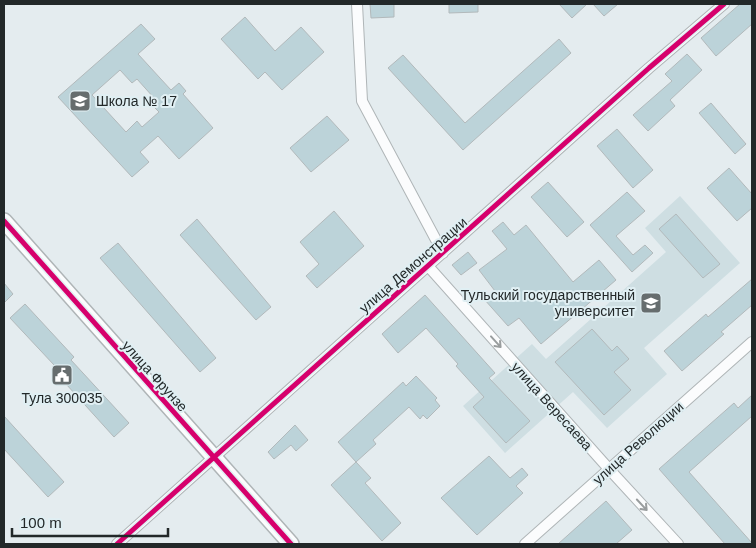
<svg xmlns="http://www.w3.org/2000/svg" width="756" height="548" viewBox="0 0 756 548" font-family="Arial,sans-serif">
  <rect width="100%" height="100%" fill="#e4ecef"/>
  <path fill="#cedee2" d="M680 196 740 263 644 348 667 374 607 428 573 392 505 453 463 406 532 344 546 359 666 252 645 228Z"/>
  <path fill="#bcd3d9" stroke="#b2b9bb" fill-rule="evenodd" d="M370 4H394V17L371 18Z
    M449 4H478V12L449 13Z
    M559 4H587L572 18Z
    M593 4H618L604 16Z
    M740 4H752V24L716 56 701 38Z
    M245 17 275 51 301 27 324 52 282 90 265 72 258 79 221 39Z
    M141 24 155 39 138 54 171 90 179 83 186 91 183 94 213 128 179 159 158 136 140 152 149 162 132 177 58 97ZM120 70 132 83 137 79 154 98 150 103 159 112 142 127 137 121 126 132 92 95Z
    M559 39 571 53 463 150 388 68 403 55 465 123Z
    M687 54 702 70 670 100 675 106 648 131 633 115 672 81 665 74Z
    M711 103 746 144 735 154 699 113Z
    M327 116 349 140 311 172 290 148Z
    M617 129 653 170 633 188 597 146Z
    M729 168 752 194V208L737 221 707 188Z
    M548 182 584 222 567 237 531 197Z
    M627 192 645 211 616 236 633 255 645 245 653 253 632 272 590 225Z
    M334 211 364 246 317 288 306 276 319 264 300 242Z
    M676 214 720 264 703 278 659 229Z
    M197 219 271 307 256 320 180 235Z
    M503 222 514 235 526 225 573 282 599 260 616 280 541 344 519 318 508 326 484 299 495 291 479 270 507 249 492 231Z
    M118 243 216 358 200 372 100 258Z
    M468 252 477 263 461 275 452 265Z
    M752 279V305L721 332 724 334 682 371 664 351 706 314 708 317Z
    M4 283 13 294 4 303Z
    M425 295 495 373 489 378 530 421 506 443 473 407 484 397 456 366 458 364 426 328 398 353 382 334Z
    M25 304 74 357 71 360 129 423 114 437 66 384 69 381 10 318Z
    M592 329 612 351 617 346 629 359 614 372 631 390 604 415 555 362Z
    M416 376 437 398 435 400 440 406 427 419 423 415 420 419 409 407 373 440 376 444 356 462 338 442 403 382 406 386Z
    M752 395V416L689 472 752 543V544H725L659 469 734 403 738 408Z
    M4 416 64 482 48 497 4 449Z
    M295 425 308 440 296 451 291 445 274 459 268 452Z
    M489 456 510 478 522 468 528 475 516 486 523 493 477 535 441 498Z
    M356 462 371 478 365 483 401 523 382 541 331 485Z
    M606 501 632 530 616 544H558Z"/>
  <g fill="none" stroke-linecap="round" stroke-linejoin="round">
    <g stroke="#afb5b7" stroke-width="12">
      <path id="street" d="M357 4 362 101 443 253
        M428 266 609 469 678 544
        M117 544 649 68 724 4
        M525 544 752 342"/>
    </g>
    <g stroke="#afb5b7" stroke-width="18">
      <path id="secondary" d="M4 221 291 544"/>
    </g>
    <use href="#street" stroke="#fbfcfd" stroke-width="10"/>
    <use href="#secondary" stroke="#fbfcfd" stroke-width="15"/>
    <g stroke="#e0eff3" stroke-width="8">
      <path id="cycleway" d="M4 221 291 544
        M117 544 649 68 724 4"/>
    </g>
    <use href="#cycleway" stroke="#d6006c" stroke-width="5"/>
  </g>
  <defs><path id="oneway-shaft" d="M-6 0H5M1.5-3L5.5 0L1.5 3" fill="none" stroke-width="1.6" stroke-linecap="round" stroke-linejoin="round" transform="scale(1.25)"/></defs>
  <g stroke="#999d9e">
    <use href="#oneway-shaft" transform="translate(496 342) rotate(48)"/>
    <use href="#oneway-shaft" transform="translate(642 505) rotate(47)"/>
  </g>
  <defs>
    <g id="school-square" transform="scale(1.125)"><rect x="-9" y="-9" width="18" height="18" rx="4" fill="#666d6e" stroke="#e0eff3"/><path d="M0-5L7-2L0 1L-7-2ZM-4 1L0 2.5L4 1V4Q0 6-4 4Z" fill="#fff"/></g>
    <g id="university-square" transform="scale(1.125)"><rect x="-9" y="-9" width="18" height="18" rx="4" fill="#666d6e" stroke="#e0eff3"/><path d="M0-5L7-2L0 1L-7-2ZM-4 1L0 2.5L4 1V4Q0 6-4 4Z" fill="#fff"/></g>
    <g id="civic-square" transform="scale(1.125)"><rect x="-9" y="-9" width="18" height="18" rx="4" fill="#666d6e" stroke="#e0eff3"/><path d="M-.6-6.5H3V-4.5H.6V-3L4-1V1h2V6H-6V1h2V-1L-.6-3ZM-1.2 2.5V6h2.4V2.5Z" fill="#fff"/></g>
  </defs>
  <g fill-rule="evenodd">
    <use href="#school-square" x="80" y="101"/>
    <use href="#university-square" x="651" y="303"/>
    <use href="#civic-square" x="62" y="375"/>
  </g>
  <g text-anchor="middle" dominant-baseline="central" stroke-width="4" stroke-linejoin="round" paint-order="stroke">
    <g font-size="14" fill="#222829" stroke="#e0eff3" text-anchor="start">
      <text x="96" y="101">Школа № 17</text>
      <text x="635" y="295" text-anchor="end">Тульский государственный<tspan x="635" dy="16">университет</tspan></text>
      <text x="62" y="398" text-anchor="middle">Тула 300035</text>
    </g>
    <g font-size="14" fill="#222829" stroke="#e0eff3">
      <text transform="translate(413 265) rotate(-41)">улица Демонстрации</text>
      <text transform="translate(155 376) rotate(48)">улица Фрунзе</text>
      <text transform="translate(552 406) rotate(48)">улица Вересаева</text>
      <text transform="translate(638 443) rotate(-42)">улица Революции</text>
    </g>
  </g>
  <rect width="756" height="548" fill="none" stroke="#222829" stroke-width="10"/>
  <path d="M12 528v8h156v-8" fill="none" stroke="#222829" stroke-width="2.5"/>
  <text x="20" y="528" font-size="15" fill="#222829" stroke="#e0eff3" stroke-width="4" paint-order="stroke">100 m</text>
</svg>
